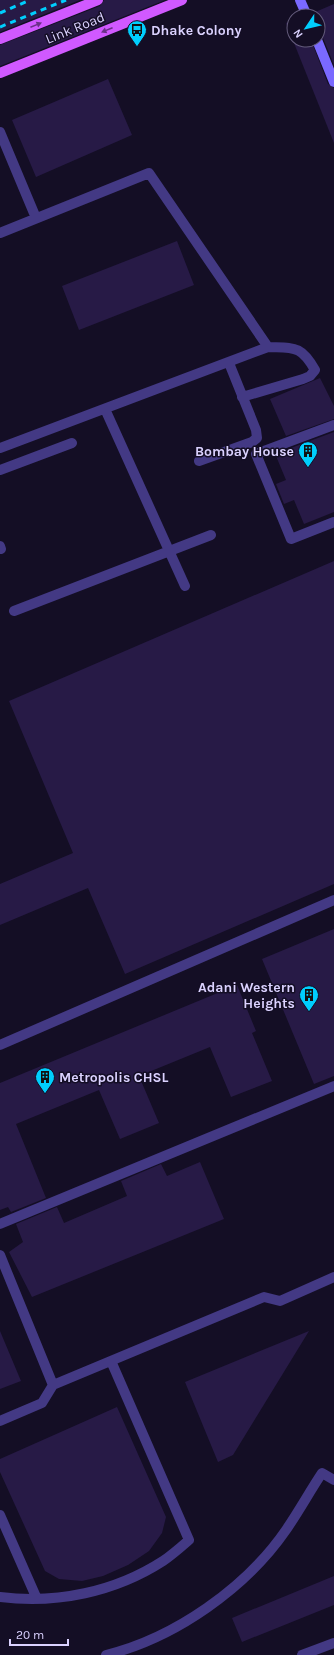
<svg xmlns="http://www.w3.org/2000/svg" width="334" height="1655" viewBox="0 0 334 1655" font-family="Karla,sans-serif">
  <rect width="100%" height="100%" fill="#140e25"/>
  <path fill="#271a46" d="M0 0H80L0 32Z
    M104 0H165L0 66V45L100 6Z
    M334 4V65L323 38 318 34V16H313V13Z
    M294 20V40H311L328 84 334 88V143L286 23Z
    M108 79 132 135 36 177 12 120Z
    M177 241 194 285 79 330 62 286Z
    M320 378 334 406V419L286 436 270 399Z
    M334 432V512L304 524 294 500 284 504 276 484 286 480 276 456 292 450 291 448Z
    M334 561V884L125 974 88 888 0 925V884L73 853 9 701Z
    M334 929V1076L314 1084 262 959Z
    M237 985 256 1031 252 1033 272 1081 231 1097 210 1047 139 1076 159 1123 120 1139 99 1090 16 1124 46 1198 11 1212 8 1207 0 1210V1083Z
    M200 1162 224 1219 32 1297 9 1252 23 1242 16 1224 57 1207 64 1223 127 1196 121 1181 161 1164 167 1176Z
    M0 1331 21 1381 0 1389Z
    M309 1331 233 1455 218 1462 185 1382Z
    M117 1407 166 1517 162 1533 149 1551 128 1565 103 1576 82 1581 59 1579 45 1571 0 1472V1459Z
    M334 1576V1605L242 1642 232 1618Z"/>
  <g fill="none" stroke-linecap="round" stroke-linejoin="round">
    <path stroke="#433984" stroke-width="10" d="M0 132 36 218
      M0 233 149 173 268 347 0 448
      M242 397 303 379 310 376 315 370C301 345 294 348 268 347
      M105 409 185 586
      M334 425 256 454 291 539 334 522
      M199 461 252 442 257 438 256 430 229 363
      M0 470 72 443
      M0 546 1 549
      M14 611 211 535
      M0 1045 334 900
      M0 1224 334 1086
      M0 1255 53 1385 264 1297 280 1301 334 1277
      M0 1421 42 1403 53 1385
      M0 1515 37 1599
      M0 1597C57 1604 115 1592 163 1561 172 1555 181 1547 189 1540L111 1361
      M106 1655C175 1638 246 1588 286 1530 299 1511 310 1491 322 1473L334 1480"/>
    <path stroke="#433984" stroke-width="10" d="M302 1655 334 1643"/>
    <path stroke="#7a69ff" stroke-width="10" d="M300 0 307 16
      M317 40 334 82"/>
    <path stroke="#d059ff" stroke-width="10" d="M0 39 98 0
      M0 73 182 0"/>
    <path stroke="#00cefd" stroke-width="3" stroke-dasharray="6 5" stroke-linecap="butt" d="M0 13 30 0
      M0 27 66 0"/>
  </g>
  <defs><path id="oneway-solid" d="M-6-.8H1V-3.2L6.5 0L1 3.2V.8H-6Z"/></defs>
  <g fill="#693087">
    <use href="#oneway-solid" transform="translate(36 25) rotate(-22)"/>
    <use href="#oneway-solid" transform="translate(107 30) rotate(158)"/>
  </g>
  <defs>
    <g id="bus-pin" transform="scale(1)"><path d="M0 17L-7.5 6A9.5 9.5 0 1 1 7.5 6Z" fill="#00cefd" stroke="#140e25"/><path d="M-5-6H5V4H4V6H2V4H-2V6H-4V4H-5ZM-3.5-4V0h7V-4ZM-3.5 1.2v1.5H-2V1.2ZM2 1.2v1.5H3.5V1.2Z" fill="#111"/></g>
    <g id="building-pin" transform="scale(1)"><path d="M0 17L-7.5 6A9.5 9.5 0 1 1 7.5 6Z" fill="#00cefd" stroke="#140e25"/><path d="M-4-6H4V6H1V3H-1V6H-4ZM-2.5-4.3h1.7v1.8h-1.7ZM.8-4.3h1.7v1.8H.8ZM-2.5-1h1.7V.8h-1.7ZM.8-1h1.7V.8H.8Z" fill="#111"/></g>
  </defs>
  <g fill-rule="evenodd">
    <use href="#bus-pin" x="137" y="30"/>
    <use href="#building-pin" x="308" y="451"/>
    <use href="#building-pin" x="309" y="995"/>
    <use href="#building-pin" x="45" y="1077"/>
  </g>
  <g text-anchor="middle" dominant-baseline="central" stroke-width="3" stroke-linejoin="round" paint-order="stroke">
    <g font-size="14" fill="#dbd2ff" stroke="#140e25">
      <text transform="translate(75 28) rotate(-22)">Link Road</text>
    </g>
    <g font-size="14" font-weight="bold" fill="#dbd2ff" stroke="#140e25" text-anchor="start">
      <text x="151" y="30">Dhake Colony</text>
      <text x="294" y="451" text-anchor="end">Bombay House</text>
      <text x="295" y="987" text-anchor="end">Adani Western<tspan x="295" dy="16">Heights</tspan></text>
      <text x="59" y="1077">Metropolis CHSL</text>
    </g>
  </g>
  <g transform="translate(306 28) rotate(235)"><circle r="19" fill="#140e25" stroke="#645c7c"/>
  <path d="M0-3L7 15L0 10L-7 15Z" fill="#00cefd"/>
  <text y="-6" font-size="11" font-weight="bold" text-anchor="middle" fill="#dbd2ff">N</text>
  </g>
  <path d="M10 1639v6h58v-6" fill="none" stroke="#dbd2ff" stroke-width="2"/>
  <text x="16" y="1639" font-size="12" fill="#dbd2ff" stroke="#140e25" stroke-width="3" paint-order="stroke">20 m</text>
</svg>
